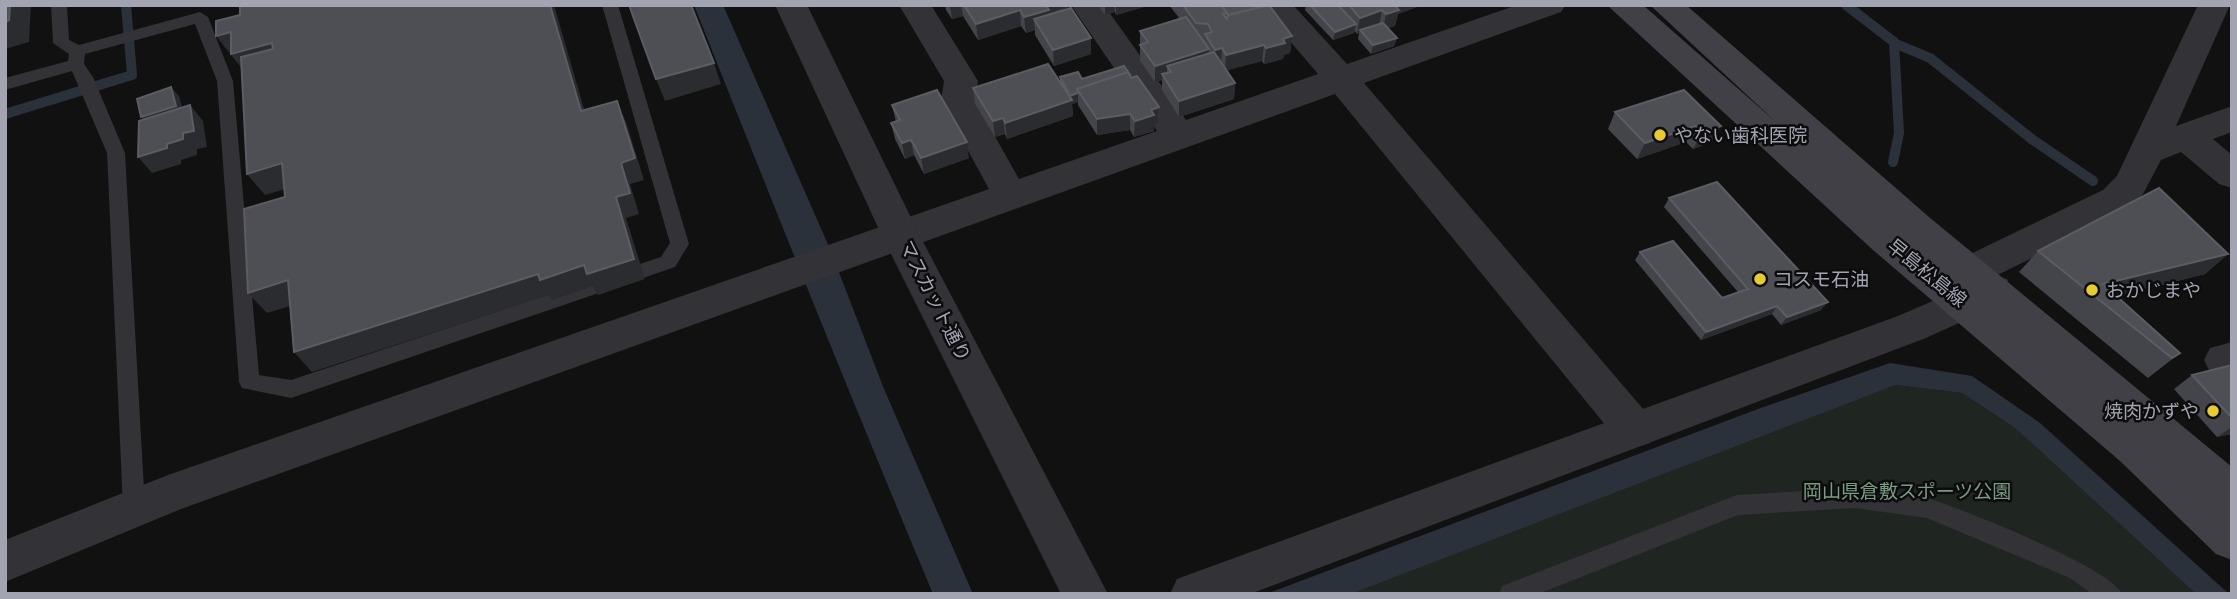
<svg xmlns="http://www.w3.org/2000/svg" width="2237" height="599" viewBox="0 0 2237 599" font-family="Inter,'Noto Sans JP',sans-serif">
  <rect width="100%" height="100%" fill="#111112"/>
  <path fill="#1f2621" d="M1896 385 1962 393 2015 428 2196 594H1351Z"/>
  <path fill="#2b313a" d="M694 5H723L830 249 884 389 973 594H933C851 398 772 202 694 5Z
    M1890 363 1972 376 2040 423 2229 594H2196L2015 428 1962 393 1896 385 1351 594H1266L1758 409Z"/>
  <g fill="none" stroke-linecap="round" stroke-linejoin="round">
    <path stroke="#2b313a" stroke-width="10" d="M1846 5 1894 42 1899 133 1893 162
      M1894 43 1930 58 2033 140 2093 181
      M5 114 132 75 126 5"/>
    <path fill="#323237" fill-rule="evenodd" d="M51 5H67L69 40 79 45 200 12 208 17 233 81 259 375 291 380 661 257 670 243 602 5H618L689 244 675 267 291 398 242 388 239 382 217 81 195 24 85 54 84 64 93 77 125 153 145 507 142 514 134 517 126 514 123 507 107 153 72 71 5 90V78L68 61 69 54 53 43Z
      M1855 488C1879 492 1907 492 1930 499 1963 509 2111 568 2122 594H2092L2070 578 1927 518 1855 508 1738 515 1538 594H1499L1502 586 1737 495Z"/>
    <path fill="#323237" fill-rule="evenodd" d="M899 5H931L978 81 975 101 1019 179 1157 131 1071 5H1104L1186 120 1318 74 1259 5H1293L1347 64 1517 5H1566L1561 12 1364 83 1650 417 1656 430 1650 443 1635 448 1620 443 1335 94 181 509 5 582V540L168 475 989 189 941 101 944 81Z
      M2198 5H2230L2176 126 2232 106V132L2213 139 2232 155V188L2219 184 2181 152 2161 160 2143 194 2129 210 1955 296 1942 300 1929 296 1923 285 1929 274 2103 190 2117 176Z
      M2232 342V375L2224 377 2210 372 2204 360 2210 348Z"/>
    <path fill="#323237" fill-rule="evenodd" d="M775 5H807L920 236 1108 594H1061L882 236Z
      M1993 275 2007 279 2012 290 2007 301 1926 338 1250 594H1170L1177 579 1193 573 1898 316Z"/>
    <path fill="#404046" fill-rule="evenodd" d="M1607 5H1643L1776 122 1650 5H1686L1929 217 2232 467V560L2216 554 2120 461 1873 250Z"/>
  </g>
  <path fill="#44454a" d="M945 5H1073L1049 15 1091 54 1054 66 1035 35V30L1026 33 1021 26 978 40 963 16 952 19 946 10Z
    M1098 5H1151L1116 15 1115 12 1105 15Z
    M1169 5H1269L1292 36 1290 53 1284 55 1283 59 1264 64 1262 61 1227 70 1235 83 1234 99 1179 117 1162 90V80L1155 82 1140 61V31L1180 19Z
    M1306 5H1422L1398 14 1395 26 1388 28 1397 38 1394 46 1371 54 1358 39 1359 33 1357 34 1355 31 1354 33 1333 40 1305 10Z
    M1060 77 1082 79 1131 78 1159 107 1158 123 1154 125V131L1134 137 1130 130 1097 135 1078 105V102L1072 104 1073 116 1007 139 1005 134 995 137 975 104 973 88 1060 83Z
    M1684 90 1712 142 1693 149 1686 142 1637 159 1608 129 1615 112Z
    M892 105 969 158 924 174 914 155 905 159 895 139 891 123 896 122Z
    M1669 198 1821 310 1781 325 1772 314 1701 340 1635 260 1640 252 1722 298 1738 292 1664 207Z
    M2038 251 2228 254 2205 274 2117 296 2180 353 2148 378 2019 272Z
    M2232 365V434L2217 437 2174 389 2192 375Z"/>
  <path fill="#2b2c2f" d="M10 5H31L29 42 5 49V22Z
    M550 5H554L591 133 581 111Z
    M950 5H961L963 16 952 19Z
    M1043 5H1073L1034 19 1035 30 1026 33 1024 17Z
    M1105 5H1114L1115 12 1105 15Z
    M1116 5H1151L1116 15Z
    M1399 5H1422L1398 14 1395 26 1383 30 1386 14 1397 10Z
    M1020 10 1021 26 978 40 976 24Z
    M1382 10 1379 26 1360 30 1359 33 1357 34 1360 18Z
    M1356 24 1354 33 1333 40 1335 32Z
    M231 32 272 43 288 65 247 75 216 36Z
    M1292 36 1290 53 1284 55 1283 59 1264 64 1266 48 1283 39Z
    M1091 38V54L1054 66 1053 50Z
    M1397 38 1394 46 1371 54 1373 45Z
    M1264 45 1262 61 1225 71 1226 55Z
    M1222 48 1221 65 1214 66 1215 50Z
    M1209 49 1208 65 1171 72 1167 66V78L1162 74V80L1155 82V66Z
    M714 63 721 84 665 101 656 79Z
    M1235 83 1234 99 1179 117V101Z
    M171 87 179 96 184 114 149 126 141 117Z
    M1078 93V102L1072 104 1073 116 1007 139 1005 123 1071 100 1070 96Z
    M617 101 626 122 644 180 630 184 639 214 626 218 645 279 598 295 593 286 552 300 549 295 312 372 294 352 538 274 616 197 621 163Z
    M190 105 203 121 207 147 197 149V155L181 160V164L152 173 138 157 167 144 183 133Z
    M1159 107 1158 123 1154 125V131L1134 137 1135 121 1151 110Z
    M1130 114V130L1097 135V119Z
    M1003 118 1005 134 995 137 993 121Z
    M1695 126 1686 142 1637 159 1645 143Z
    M1721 126 1712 142 1693 149 1702 133Z
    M911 140 914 155 905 159 902 143Z
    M967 142 969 158 924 174 921 158Z
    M282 163 299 185 265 195 247 174Z
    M2228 254 2205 274 2100 300 2103 284Z
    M288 280 306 301 267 313 248 293Z
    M1828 302 1821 310 1781 325 1787 317Z
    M1777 306 1772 314 1701 340 1706 332Z
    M2232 427V434L2217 437Z"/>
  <path fill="#4e4f55" stroke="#5b5d64" stroke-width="2" d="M5 5H10L9 20 5 22Z
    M240 5H550L581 111 617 101 635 158 621 163 630 193 616 197 634 259 587 274 584 265 540 280 538 274 294 352 288 280 248 293 244 209 285 197 282 163 247 174 241 57 273 49 272 43 231 54V32L216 36V21L240 15Z
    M629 5H691L714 63 656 79Z
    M964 5H1046L1049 10 1024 17 1020 10 976 24Z
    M1183 5H1221L1227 13 1223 14 1227 19 1228 15 1269 5 1292 36 1283 39 1285 43 1266 48 1264 45 1226 55 1222 48 1215 50 1205 34 1212 32 1208 24 1196 23Z
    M1221 5H1269L1271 8 1269 5 1228 15 1227 13Z
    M1310 5H1338L1356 24 1335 32Z
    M1349 5H1394L1399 10 1386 14 1382 10 1360 18Z
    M1071 8 1091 38 1053 50 1034 19Z
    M1186 17 1209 49 1155 66 1140 45 1148 42 1140 31Z
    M1383 23 1397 38 1373 45 1360 30Z
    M1214 52 1235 83 1179 101 1162 74 1171 72 1167 66Z
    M1048 64 1072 100 1005 123 1003 118 993 121 973 88Z
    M1124 66 1131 76 1128 72 1077 89 1078 93 1070 96 1060 77 1078 72 1082 79Z
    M1128 72 1131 78 1137 76 1159 107 1151 110 1154 115 1135 121 1130 114 1097 119 1077 89Z
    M171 87 176 106 141 117 137 99Z
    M937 90 967 142 921 158 911 140 902 143 891 123 900 120 892 105Z
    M1684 90 1721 126 1702 133 1695 126 1645 143 1615 112Z
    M190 105 194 131 183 133V139L167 144V148L138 157 139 121Z
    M1717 182 1828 302 1787 317 1777 306 1706 332 1640 252 1673 241 1722 298 1748 289 1669 198Z
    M2159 188 2228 254 2103 284 2180 353 2172 358 2038 251Z
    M2232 365V418L2192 375Z"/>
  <g fill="#e7cb33" stroke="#0c0c0d" stroke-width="2.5">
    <circle cx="1660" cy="135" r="7"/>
    <circle cx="1760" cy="279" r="7"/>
    <circle cx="2092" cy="290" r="7"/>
    <circle cx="2213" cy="411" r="7"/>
  </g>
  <g text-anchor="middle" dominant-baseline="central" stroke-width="5" stroke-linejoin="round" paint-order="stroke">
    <g font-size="19" fill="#a2a4b2" stroke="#0c0c0d" text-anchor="start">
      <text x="1674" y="135">やない歯科医院</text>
      <text x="1774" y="279">コスモ石油</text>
      <text x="2106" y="290">おかじまや</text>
      <text x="2199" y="411" text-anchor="end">焼肉かずや</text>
    </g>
    <g font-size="19" fill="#a2a4b2" stroke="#0c0c0d">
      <text transform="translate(1927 273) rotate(39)">早島松島線</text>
      <text transform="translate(935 301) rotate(63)">マスカット通り</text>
    </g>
    <g font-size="19" fill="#7a9c82" stroke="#0c0c0d">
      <text x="1907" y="491">岡山県倉敷スポーツ公園</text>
    </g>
  </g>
  <rect width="2237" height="599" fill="none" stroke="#a2a4b2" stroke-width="14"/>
</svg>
